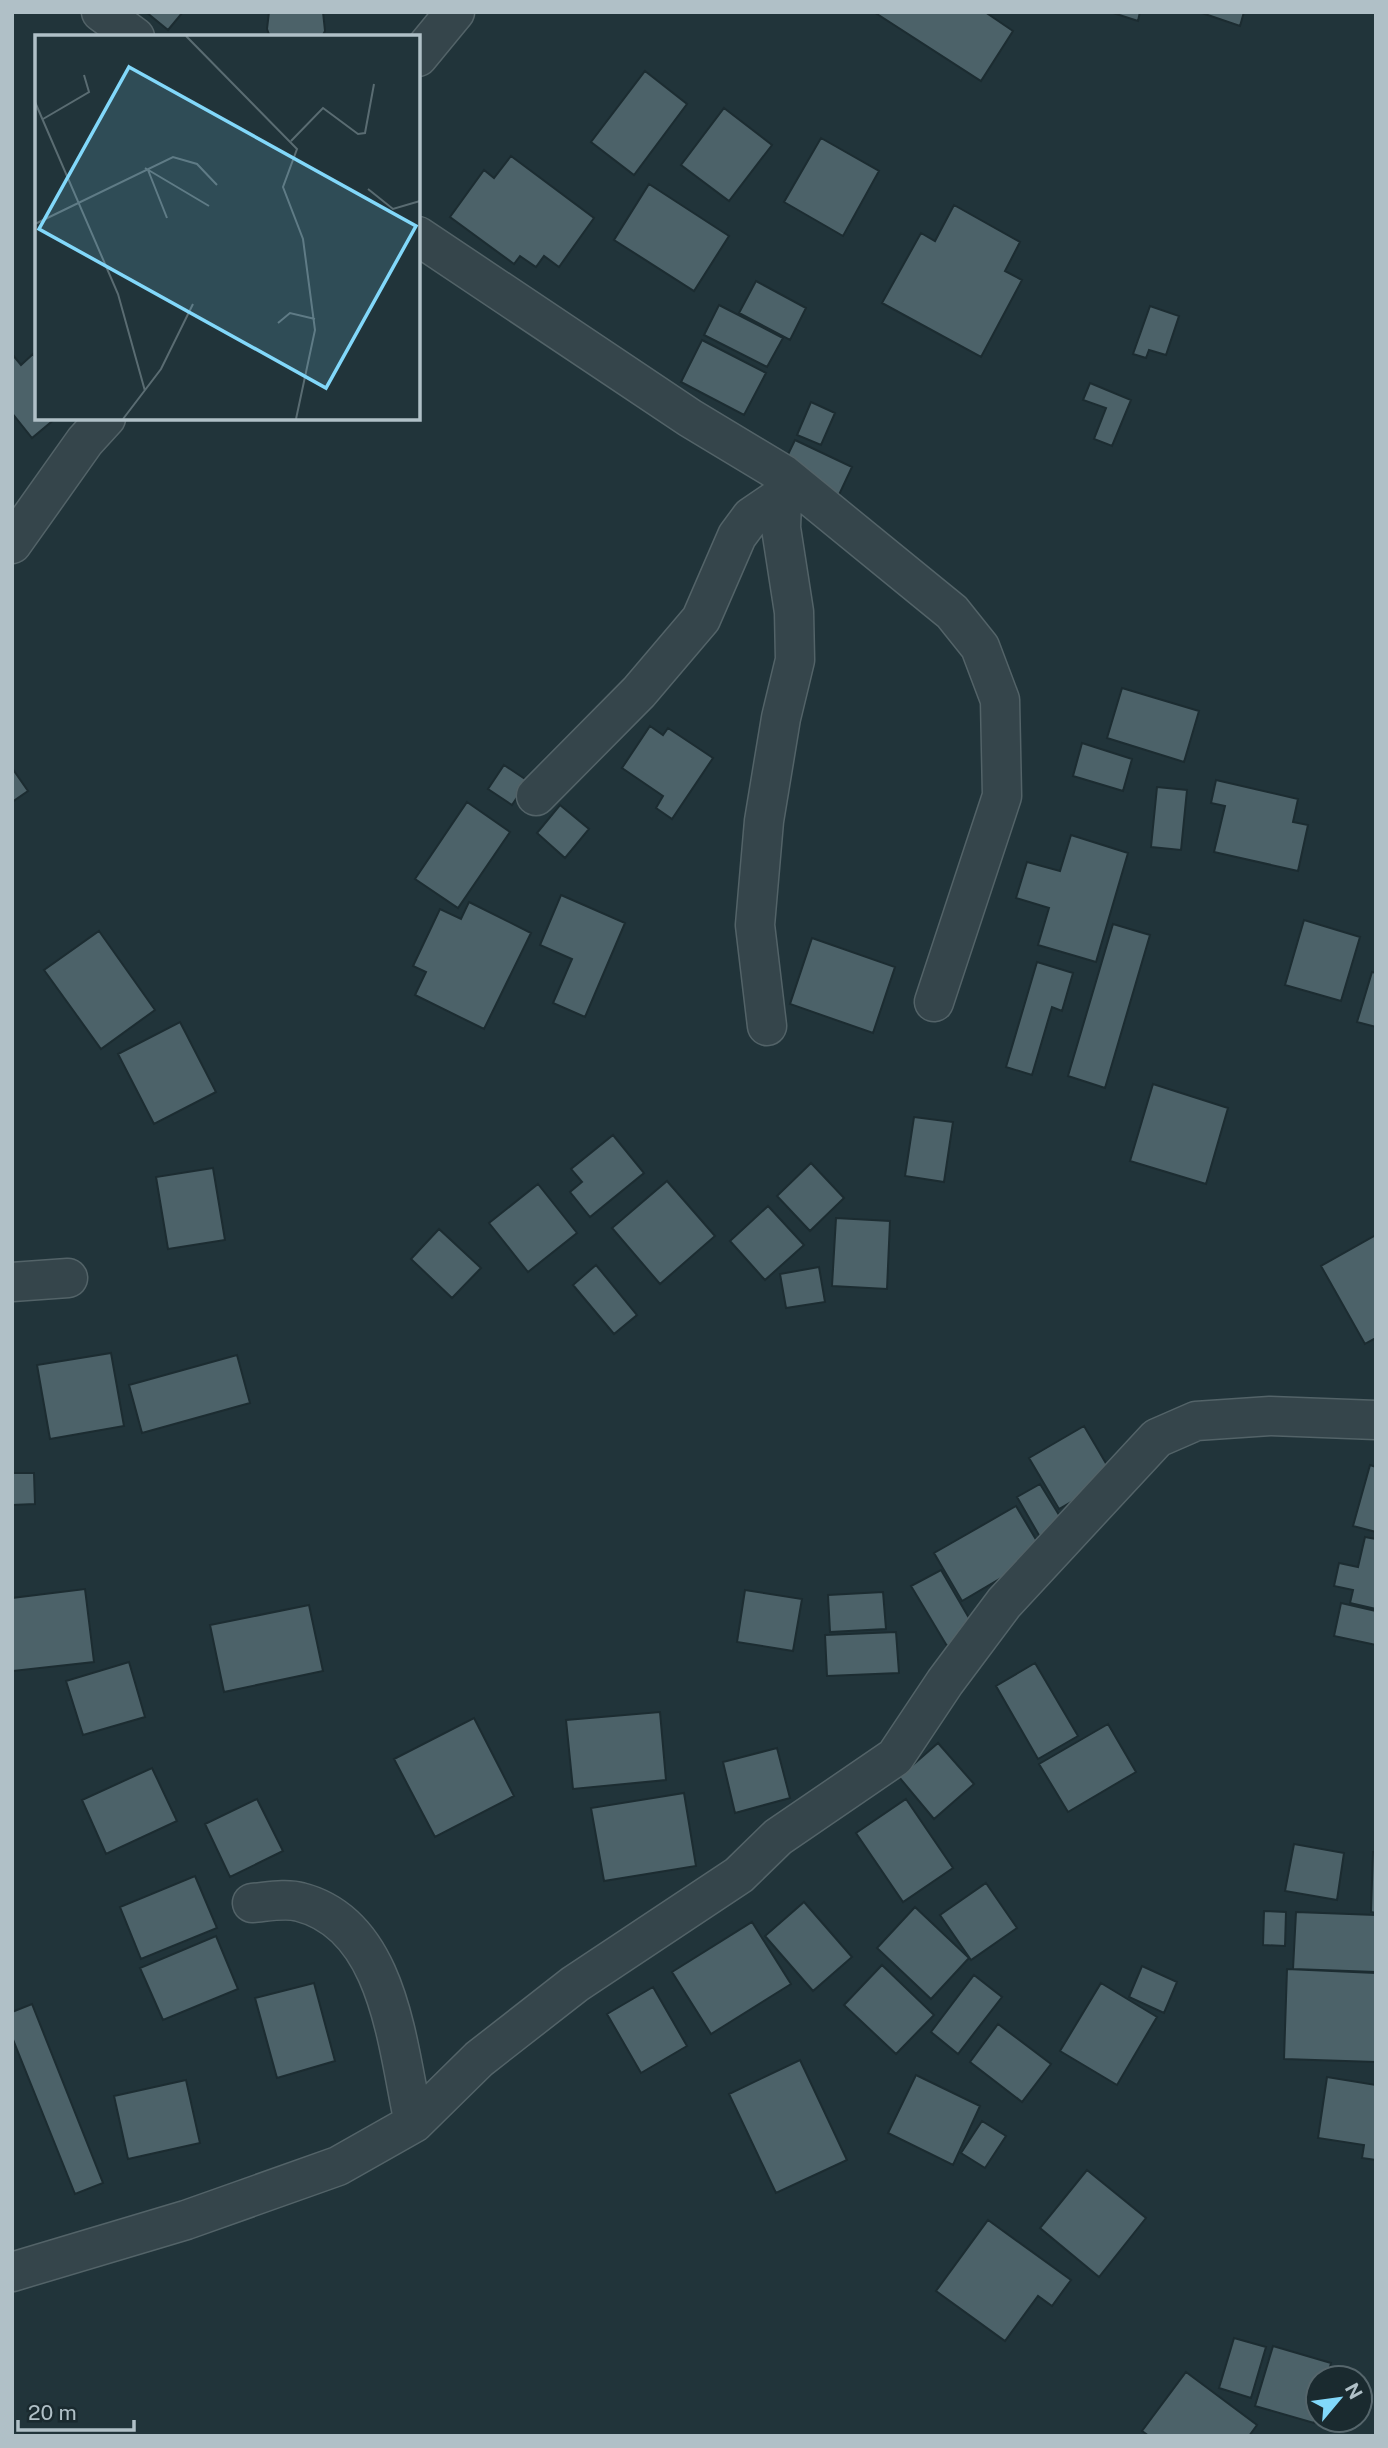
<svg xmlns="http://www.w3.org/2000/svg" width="1388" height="2448" viewBox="0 0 1388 2448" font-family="'Public Sans',sans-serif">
  <rect width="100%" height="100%" fill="#21343a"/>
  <path fill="#4c6269" stroke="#1c2c31" stroke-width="2" d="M146 12H183L168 30Z
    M269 12H323L325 31 322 37H270L267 29Z
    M874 12H985L1013 31 981 81Z
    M1110 12H1140L1138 21Z
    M1199 12H1244L1240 26Z
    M645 71 687 104 634 175 591 142Z
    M724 108 772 145 729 201 681 165Z
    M821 138 879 171 843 236 784 202Z
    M511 156 594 218 559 267 544 256 536 267 520 256 514 264 450 217 484 170 494 178Z
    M649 184 729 236 694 291 614 240Z
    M954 205 1020 242 1005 271 1022 280 981 357 882 303 921 233 935 241Z
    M756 281 806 308 790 340 739 313Z
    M719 305 783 338 767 367 704 335Z
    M1150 306 1179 316 1166 355 1149 350 1146 358 1133 354Z
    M702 340 766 373 744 415 681 382Z
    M12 354 21 365 33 354 37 360V418H56L32 438 12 413Z
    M1090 383 1131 400 1112 446 1094 439 1106 408 1083 400Z
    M811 402 835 413 821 445 797 435Z
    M795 440 852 467 837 499 780 471Z
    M1122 688 1199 711 1184 762 1107 738Z
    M650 726 663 735 668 728 713 758 672 819 656 808 663 796 622 768Z
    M1082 743 1132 759 1123 791 1073 776Z
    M504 765 528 781 512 805 488 789Z
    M12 768 28 791 12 802Z
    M1216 780 1298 799 1293 822 1308 825 1298 871 1214 852 1225 806 1211 803Z
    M1157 787 1187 790 1181 850 1151 847Z
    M467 802 510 832 458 908 415 879Z
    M560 805 589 829 565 858 537 833Z
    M1071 835 1128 853 1096 962 1038 945 1049 908 1016 898 1027 862 1060 871Z
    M561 895 625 923 585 1017 553 1003 572 959 540 945Z
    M469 902 531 933 484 1029 415 995 426 972 413 966 440 909 461 919Z
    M1304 920 1360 937 1341 1001 1285 985Z
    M1113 924 1150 935 1105 1088 1068 1076Z
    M99 931 155 1010 101 1049 44 970Z
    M812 938 895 967 873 1033 790 1004Z
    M1037 962 1073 973 1062 1011 1052 1007 1032 1075 1006 1067Z
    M1372 972 1376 973V1027L1357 1022Z
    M180 1022 216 1092 154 1124 118 1054Z
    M1153 1084 1228 1108 1206 1184 1130 1161Z
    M914 1117 953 1122 944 1182 905 1176Z
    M613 1135 644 1173 590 1217 570 1192 582 1182 571 1169Z
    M811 1163 844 1198 810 1231 777 1196Z
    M213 1168 225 1240 168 1249 156 1177Z
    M667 1181 715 1236 660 1284 612 1228Z
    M538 1184 577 1233 528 1272 489 1223Z
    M768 1206 804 1245 765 1280 730 1241Z
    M836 1218 890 1221 887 1289 832 1286Z
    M439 1229 481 1268 452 1298 411 1259Z
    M1376 1235V1338L1365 1344 1321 1266Z
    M596 1265 637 1315 614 1334 573 1285Z
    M819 1267 825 1302 786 1308 780 1274Z
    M111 1353 124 1426 50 1439 37 1365Z
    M237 1355 250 1403 142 1433 129 1385Z
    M1084 1426 1114 1477 1059 1509 1029 1458Z
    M1370 1465 1376 1467V1532L1353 1526Z
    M12 1473H34L35 1504 12 1505Z
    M1040 1484 1064 1523 1040 1537 1017 1497Z
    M1016 1506 1044 1553 962 1601 934 1553Z
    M1365 1537 1376 1539V1609L1350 1603 1353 1590 1334 1586 1339 1563 1358 1567Z
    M941 1570 976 1630 947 1646 911 1586Z
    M85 1589 94 1662 13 1671 12 1598Z
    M745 1590 802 1599 793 1651 737 1642Z
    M883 1592 886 1629 830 1632 828 1595Z
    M1341 1603 1376 1611V1645L1334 1636Z
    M309 1605 323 1671 224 1692 210 1625Z
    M896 1632 899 1673 827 1676 825 1635Z
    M129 1662 145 1717 83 1735 66 1681Z
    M1035 1663 1078 1736 1038 1759 996 1686Z
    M660 1712 666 1780 573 1789 566 1720Z
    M474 1718 514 1796 435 1837 394 1759Z
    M1108 1724 1136 1772 1068 1812 1039 1764Z
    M938 1743 974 1784 934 1819 899 1777Z
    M777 1748 790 1798 735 1813 723 1762Z
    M152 1768 177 1821 106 1854 82 1800Z
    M684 1793 696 1866 604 1881 591 1808Z
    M257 1799 283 1851 230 1877 205 1824Z
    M906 1799 953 1868 903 1902 856 1833Z
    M1294 1844 1344 1853 1337 1900 1285 1891Z
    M1373 1852H1376V1913L1371 1912Z
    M195 1876 217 1928 141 1959 120 1907Z
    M986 1883 1017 1928 971 1960 940 1915Z
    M804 1902 852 1957 813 1991 765 1936Z
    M915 1907 969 1958 931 1999 877 1948Z
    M1264 1911 1286 1912 1285 1946 1263 1945Z
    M1296 1912 1376 1915V1972L1293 1969Z
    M752 1922 791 1984 711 2034 672 1972Z
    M216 1936 238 1989 163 2020 140 1968Z
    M882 1965 934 2015 896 2054 844 2005Z
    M1142 1966 1177 1982 1164 2013 1129 1997Z
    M1287 1969 1376 1973V2062L1284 2059Z
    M974 1975 1002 1997 958 2054 931 2032Z
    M314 1983 335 2061 277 2078 255 1998Z
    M1101 1983 1157 2017 1117 2085 1060 2051Z
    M653 1987 687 2046 641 2073 607 2014Z
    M32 2004 103 2183 75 2194 12 2037V2012Z
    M998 2024 1051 2064 1022 2102 970 2062Z
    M800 2060 847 2160 776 2193 729 2094Z
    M916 2075 980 2106 953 2165 888 2133Z
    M1327 2077 1376 2085V2160L1362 2158 1364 2145 1318 2138Z
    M186 2080 200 2143 128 2159 114 2096Z
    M982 2121 1006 2136 985 2168 961 2153Z
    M1087 2170 1146 2218 1099 2277 1040 2228Z
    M988 2220 1071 2280 1052 2306 1038 2296 1005 2341 936 2291Z
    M1234 2338 1266 2347 1251 2398 1219 2388Z
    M1273 2346 1331 2363 1327 2378H1318V2409L1314 2423 1255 2406Z
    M1186 2372 1257 2425 1249 2436H1149L1142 2431Z"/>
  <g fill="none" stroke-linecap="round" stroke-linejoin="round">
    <g stroke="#536368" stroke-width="41">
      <path id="minor" d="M101 12 135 37
        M418 57 455 12
        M418 236 690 418 783 474 952 612 980 647 1000 700 1002 796 934 1002
        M12 544 85 441 106 418
        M536 796 639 692 701 619 737 536 751 517 783 495
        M767 1026 755 925 764 821 781 718 795 660 794 612 781 528 783 474
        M12 1282 68 1278
        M252 1903C266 1902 286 1898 300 1902 390 1925 397 2047 414 2123
        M12 2272 186 2220 338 2166 414 2123 479 2059 575 1984 739 1875 778 1837 895 1757 945 1682 1004 1603 1157 1438 1196 1421 1270 1416 1376 1420"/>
    </g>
    <use href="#minor" stroke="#35454b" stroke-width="38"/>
  </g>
  <g transform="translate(35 35)">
    <rect width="385" height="385" fill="#21343a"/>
    <path fill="none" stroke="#5a6c72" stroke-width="2" d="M151 1 262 114 248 152 268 204 280 295 261 384M0 67 83 259 110 356M8 84 54 57 49 40M256 106 288 73 323 99 330 98 339 49M110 133 174 171M113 135 132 183M333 154 358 174 385 166M0 189 138 122 162 129 182 150M243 288 255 278 280 284M88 384 126 334 158 269"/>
    <path fill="#82d8fa" fill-opacity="0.15" stroke="#82d8fa" stroke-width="3.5" d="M94 32 381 191 291 353 4 194Z"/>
    <rect width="385" height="385" fill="none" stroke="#b0c0c7" stroke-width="3.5"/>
  </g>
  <rect width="1388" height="2448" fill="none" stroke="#b0c0c7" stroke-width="28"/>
  <g transform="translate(1339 2399) rotate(61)"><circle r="33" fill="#1a2a2f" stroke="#56666c" stroke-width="2"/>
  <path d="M0-5L12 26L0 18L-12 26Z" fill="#82d8fa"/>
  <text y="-10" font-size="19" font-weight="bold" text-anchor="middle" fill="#b0c0c7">N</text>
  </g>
  <path d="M18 2420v10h116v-10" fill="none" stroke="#b0c0c7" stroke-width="3.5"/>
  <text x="28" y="2420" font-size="21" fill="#b0c0c7" stroke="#1a2a2f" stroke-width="5" paint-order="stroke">20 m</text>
</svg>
